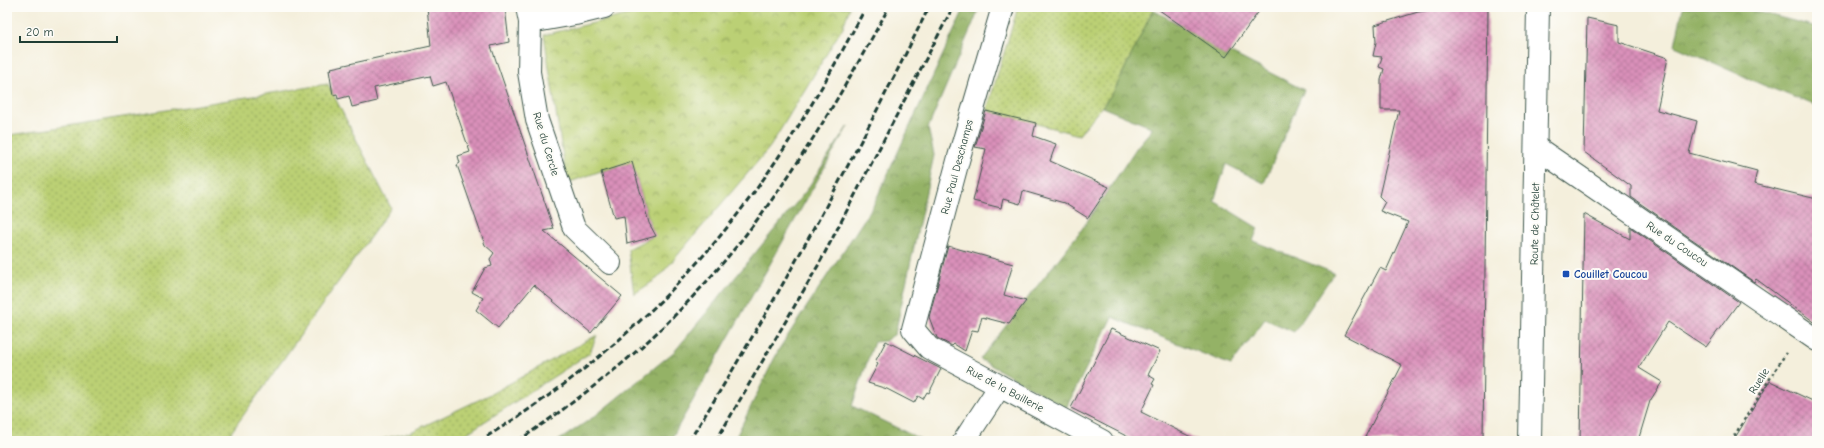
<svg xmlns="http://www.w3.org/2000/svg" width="1824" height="448" viewBox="0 0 1824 448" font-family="'Comic Neue',sans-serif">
  <defs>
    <pattern id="grass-dots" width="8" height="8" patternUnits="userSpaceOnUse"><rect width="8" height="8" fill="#bbd074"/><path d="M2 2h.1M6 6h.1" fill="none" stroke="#97aa60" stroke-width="1.8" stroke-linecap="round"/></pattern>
    <pattern id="forest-crowns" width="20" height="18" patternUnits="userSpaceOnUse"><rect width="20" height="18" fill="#94b266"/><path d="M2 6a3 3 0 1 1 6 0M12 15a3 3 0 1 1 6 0" fill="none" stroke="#789255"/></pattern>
    <pattern id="park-crowns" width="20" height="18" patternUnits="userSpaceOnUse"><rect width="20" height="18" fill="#bbd074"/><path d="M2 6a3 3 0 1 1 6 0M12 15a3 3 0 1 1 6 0" fill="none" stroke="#97aa60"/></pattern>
    <pattern id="building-cross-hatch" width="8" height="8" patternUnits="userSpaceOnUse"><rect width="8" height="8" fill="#da90ba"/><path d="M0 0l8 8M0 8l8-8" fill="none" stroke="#b07798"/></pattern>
  </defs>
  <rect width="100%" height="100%" fill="#fdfcf7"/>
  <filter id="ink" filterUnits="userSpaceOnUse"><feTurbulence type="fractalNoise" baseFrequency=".025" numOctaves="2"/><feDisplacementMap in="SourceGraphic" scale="8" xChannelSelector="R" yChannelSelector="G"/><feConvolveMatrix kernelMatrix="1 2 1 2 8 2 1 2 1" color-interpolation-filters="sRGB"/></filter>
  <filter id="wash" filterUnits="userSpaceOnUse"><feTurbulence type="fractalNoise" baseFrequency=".012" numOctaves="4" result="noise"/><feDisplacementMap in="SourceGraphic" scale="16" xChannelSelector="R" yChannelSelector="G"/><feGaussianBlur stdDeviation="0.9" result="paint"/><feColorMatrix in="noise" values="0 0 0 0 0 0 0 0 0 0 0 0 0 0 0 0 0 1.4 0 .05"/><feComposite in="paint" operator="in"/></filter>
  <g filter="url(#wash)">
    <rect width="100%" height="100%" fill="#f4efdc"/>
    <path fill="url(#grass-dots)" stroke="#6d8654" d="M1018 7H1149L1153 10 1114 91 1079 135 991 112 987 109Z
      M328 84 391 208 225 441H7V141L11 135Z
      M597 335 590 353 455 441H374L411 432 489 395Z"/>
    <path fill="url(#forest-crowns)" stroke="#5a784d" d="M965 7H980L928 128 934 155 895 334 885 341 874 342 852 406 924 441H734L779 349 873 206Z
      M1683 7H1739L1817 27V106L1763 85 1675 46Z
      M1153 10 1233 54 1304 90 1264 183 1226 164 1214 201 1258 228 1253 241 1334 273 1294 332 1265 319 1231 365 1112 317 1066 408 980 359 1082 229 1137 147 1153 128 1102 107 1114 91Z
      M848 126 670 441H558L595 416 675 351 806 191Z"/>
    <path fill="url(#park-crowns)" stroke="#6d8654" d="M660 7H850L843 27 770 147 658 278 634 294 628 249 654 236 632 164 601 171 567 183 544 35Z"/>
    <g id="blocks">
      <path fill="url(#building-cross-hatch)" d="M427 7H505L509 42 491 46 554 229 544 231 622 296 591 333 534 285 498 328 476 310 483 298 472 292 485 268 492 266 490 259 494 253 485 245 457 165 460 163 458 156 470 152 446 82 433 86 430 76 374 88 377 101 352 107 349 96 338 99 337 94 333 95 329 70 332 69 331 68 431 46Z
        M1155 7H1262L1226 57Z
        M1438 7H1488L1483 441H1363L1402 365 1344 335 1380 268 1386 271 1408 222 1380 211 1385 202 1379 196 1399 110H1381V80L1384 69 1379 67 1382 57 1373 56 1376 42 1375 25 1418 12 1438 9Z
        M1587 18 1619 25V42L1668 58 1657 110 1697 121 1689 153 1757 171 1754 184 1817 199V324L1756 279 1754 282 1631 197V186L1584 152Z
        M986 111 1036 123 1033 136 1056 144 1050 161 1109 187 1088 218 1064 203 1023 191 1020 204 1003 199 1001 208 973 201 986 149 975 147Z
        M632 162 649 223 656 236 627 244 624 216 614 218 601 172Z
        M1584 214 1630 239V227L1739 302 1706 347 1668 322 1639 368 1662 382 1650 401 1638 441H1580Z
        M948 246 1013 264 1004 295 1026 301 1009 324 982 317 978 331 972 330 965 351 954 344 952 346 937 338 929 317Z
        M1111 329 1160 351 1148 375 1155 379 1152 384 1154 385 1141 412 1199 441H1136L1071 408Z
        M886 341 941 369 929 393 927 392 923 399 918 396 914 403 887 389 868 383 878 364 875 362Z
        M1770 381 1817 403V441H1733Z"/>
    </g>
  </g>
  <g filter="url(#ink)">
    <use href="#blocks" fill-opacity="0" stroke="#3f584d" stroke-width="1"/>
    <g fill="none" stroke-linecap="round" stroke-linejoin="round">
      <g stroke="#3f584d" stroke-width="24">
        <path id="minor" d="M527 7 530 22 529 72 537 120 574 228 610 263
          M1003 7 959 157 913 329 929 348 1102 441
          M530 22 575 14 604 7
          M1537 148 1817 340
          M964 441 1000 386"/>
      </g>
      <g stroke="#3f584d" stroke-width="24">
        <path id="major" d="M1530 441 1538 7"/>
      </g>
      <path stroke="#3f584d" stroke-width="2.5" stroke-dasharray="3 3" stroke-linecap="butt" d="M1731 441 1786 353"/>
      <use href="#minor" stroke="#fff" stroke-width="22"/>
      <use href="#major" stroke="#fff" stroke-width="22"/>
      <path stroke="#1f3d34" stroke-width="3" stroke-dasharray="6 3" stroke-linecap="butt" d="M479 441C594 373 694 281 769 171 805 119 836 63 866 7
        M518 441C575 402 630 361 678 312 767 222 829 117 889 7
        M689 441C777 301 856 155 929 7
        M716 441 819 264 953 7"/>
    </g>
  </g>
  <rect fill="#1a4fb4" stroke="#fdfcf7" stroke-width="1.5" x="1562" y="270" width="8" height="8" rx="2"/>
  <g text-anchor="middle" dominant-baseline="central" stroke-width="4" stroke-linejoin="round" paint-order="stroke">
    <g font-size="11" fill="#1f3d34" stroke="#fdfcf7">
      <text transform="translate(546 144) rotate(73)">Rue du Cercle</text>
      <text transform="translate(957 167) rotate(-75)">Rue Paul Deschamps</text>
      <text transform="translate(1535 224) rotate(-89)">Route de Châtelet</text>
      <text transform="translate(1677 244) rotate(34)">Rue du Coucou</text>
      <text transform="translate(1759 381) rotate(-58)">Ruelle</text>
      <text transform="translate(1005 389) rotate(28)">Rue de la Baillerie</text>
    </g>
    <g font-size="11" font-weight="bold" fill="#164399" stroke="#fdfcf7" text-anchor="start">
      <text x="1574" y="274">Couillet Coucou</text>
    </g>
  </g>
  <rect width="1824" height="448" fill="none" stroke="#fdfcf7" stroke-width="24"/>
  <path d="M20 36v6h97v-6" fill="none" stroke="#1f3d34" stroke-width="2"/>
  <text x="26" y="36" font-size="12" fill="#1f3d34" stroke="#fdfcf7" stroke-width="3" paint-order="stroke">20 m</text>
</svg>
